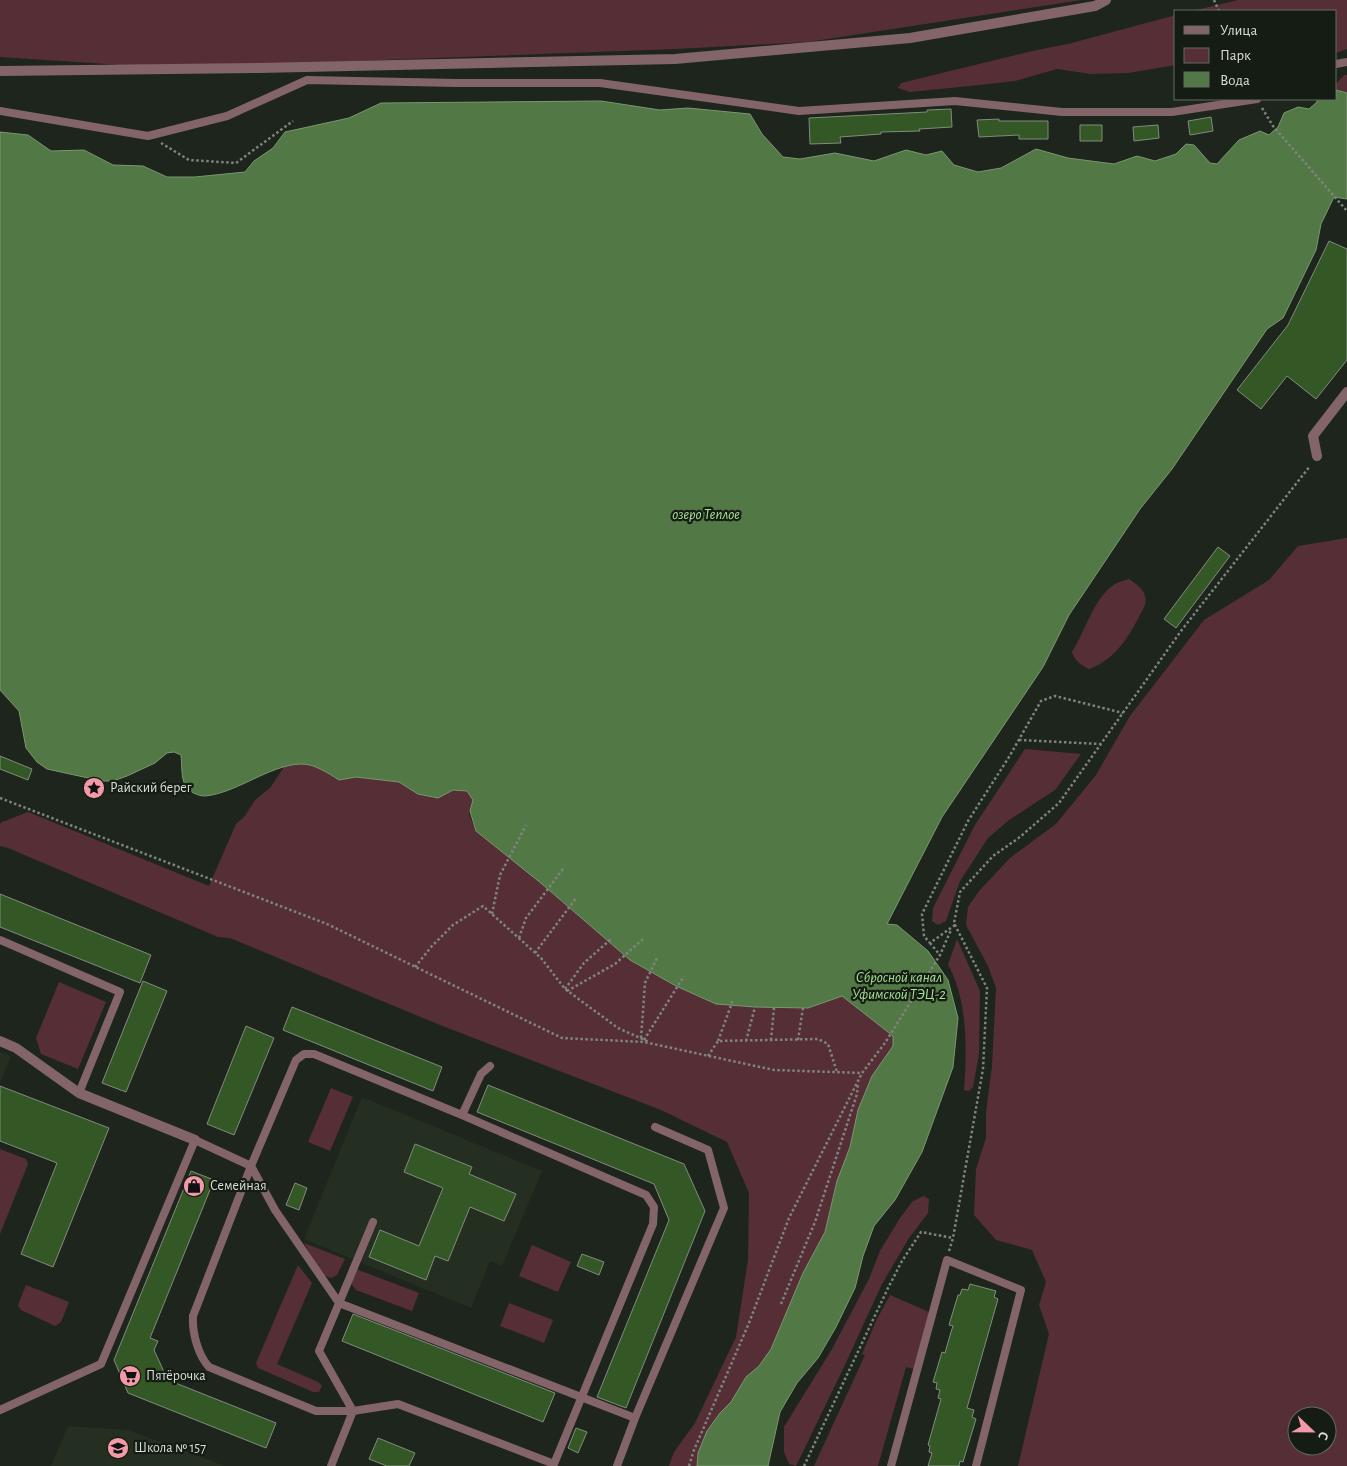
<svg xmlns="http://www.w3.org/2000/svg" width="1347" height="1466" viewBox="0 0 1347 1466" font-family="'Alegreya Sans',sans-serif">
  <rect width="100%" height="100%" fill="#1e251c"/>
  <path fill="#242f21" d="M0 1052 11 1056 0 1083Z
    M362 1097 542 1171 502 1266 490 1261 471 1308 304 1239Z
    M68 1426 128 1430 225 1466H51Z"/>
  <path fill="#562f36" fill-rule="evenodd" d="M0 0H1082L808 42 676 49 168 68 0 57Z
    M1238 0H1347V49L1336 53V11H1192Z
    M1176 15V65L1128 73 1091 74 1057 69 1015 81 979 85 910 92 898 88 901 83 1037 50 1068 44Z
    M1344 75H1347V93L1336 90V84Z
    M1347 538V1466H1018L1049 1334 1039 1305 1046 1282 1032 1250 996 1240 974 1215 976 1169 986 1138V1112L992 1066 996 988 988 966 966 925 968 907 979 891 1010 858 1056 824 1096 775 1130 716 1204 620 1269 580 1298 546ZM1297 1416H1327V1446H1297Z
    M1129 579C1139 586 1148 592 1145 605 1132 631 1118 659 1089 669 1081 665 1075 661 1072 652 1085 632 1094 597 1115 584 1119 582 1125 580 1129 579Z
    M1025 749 1081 754 1055 790 1009 820 988 838 960 881 946 921 938 925 932 921 933 908 975 825Z
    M302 764 320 768 339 780 356 777 400 782 418 794 453 790 467 791 473 800 469 814 476 831 542 884 630 960 676 986 716 1004 808 1008 842 996 893 1036 894 1046 872 1076 850 1147 837 1181 825 1232 803 1273 771 1349 759 1366 746 1377 731 1402 720 1413 698 1453 697 1466H669L674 1452 695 1423 736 1337 748 1260 749 1193 727 1142 661 1110 440 1025 230 938 218 937 8 848 0 846V824L2 822 28 812 209 886 236 824 245 816 255 800 270 788 284 767Z
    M957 939 980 991 979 1054 973 1087 969 1091 964 1090C967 1051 968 999 948 965Z
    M59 982 106 1002 78 1069 41 1054 36 1038Z
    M331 1088 353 1097 330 1151 308 1142Z
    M0 1149 26 1159 28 1164 0 1234Z
    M924 1196 929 1199 928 1213 909 1238 882 1284 844 1367 796 1466 789 1464 784 1452V1427L832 1349 869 1279 880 1251 900 1218 913 1201Z
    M304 1243 345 1259 337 1275 331 1278 321 1274Z
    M532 1245 571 1262 558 1292 519 1276Z
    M298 1265 312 1283 277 1364 318 1382 322 1386 319 1392H313L258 1368 256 1363Z
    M356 1269 419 1293 412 1311 356 1290 350 1282Z
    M26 1285 69 1302 61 1322 55 1326 21 1310 18 1305Z
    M890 1295 929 1312 914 1369 906 1367 878 1466H814L865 1355 862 1354 877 1319Z
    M509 1303 553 1320 544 1343 500 1326Z"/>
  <path fill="#527845" stroke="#7a9771" d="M1336 90 1347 93V199L1334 197 1321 224 1316 250 1283 318 1267 329 1172 469 1140 509 1069 615 1043 667 942 817 887 924 897 925 928 951 948 980 958 1018 953 1067 922 1152 895 1200 874 1226 863 1256 855 1288 836 1327 818 1358 797 1383 780 1412 768 1466H697L698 1453 707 1431 720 1413 731 1402 746 1377 759 1366 771 1349 803 1273 825 1232 837 1181 850 1147 858 1110 872 1076 893 1046V1036L842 996 808 1008 755 1007 716 1004 676 986 630 960 542 884 476 831 470 811 473 800 467 791 453 790 438 798 418 794 399 782 356 777 339 780C328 773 315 764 301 764 269 765 237 793 205 796 198 796 189 792 185 785 181 777 182 764 181 755L174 752 167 753 155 763 127 776 113 781H102L47 769 37 762 26 748 19 711 0 690V132L28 135 51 151 84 150 113 165 143 166 167 177H195L245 172 254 161 273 148 285 132 349 118 381 103 601 101 660 110 688 108 750 114 762 134 783 157 800 159 835 153 874 161 906 150 926 155 942 151 954 165 978 172 1001 168 1036 149 1068 158 1114 164 1137 156 1155 161 1176 154 1186 144 1194 145 1210 163 1217 164 1239 140 1260 131 1269 135 1278 127 1284 113 1298 107 1309 109 1317 102V99H1336Z"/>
  <path fill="#335826" stroke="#828b7f" d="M951 109 952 127 919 129 920 131 881 132V134L840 137 841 143 810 144 809 118 927 112V110Z
    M1211 117 1213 131 1190 135 1188 121Z
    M999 119V121H1048V139H1019V135L979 137 977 120Z
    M1080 125H1102V141H1080Z
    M1158 125 1159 138 1134 141 1133 127Z
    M1329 241 1347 249V360L1316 399 1287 376 1261 409 1237 390 1288 325Z
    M1218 547 1230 556 1176 628 1164 619Z
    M0 756 32 769 28 780 0 769Z
    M0 894 151 955 140 983 0 927Z
    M143 981 167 991 126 1092 102 1083Z
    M292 1007 442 1067 433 1091 283 1030Z
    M246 1026 274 1038 234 1135 207 1124Z
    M488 1085 684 1164 705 1211 626 1408 597 1397 669 1220 654 1184 477 1112Z
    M0 1086 109 1128 53 1267 21 1254 57 1163 0 1141Z
    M415 1144 472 1167 469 1174 516 1194 504 1221 470 1207 448 1261 435 1256 426 1280 369 1257 380 1230 419 1246 443 1188 404 1172Z
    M191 1171 214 1180 150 1338 158 1341 154 1350 165 1374 175 1378 173 1382 276 1423 266 1448 128 1393 114 1360Z
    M295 1183 307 1188 299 1210 286 1205Z
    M582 1254 604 1262 599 1275 577 1266Z
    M970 1284 996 1291 994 1297 998 1299 967 1408 974 1410 972 1417 976 1419 963 1462 960 1461 959 1466H928L932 1453 929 1452 930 1446 928 1445 941 1399 938 1398 940 1390 936 1389 937 1383 933 1382 942 1352 945 1353 951 1332 953 1326 949 1325 958 1295H960L962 1289 968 1290Z
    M353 1314 555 1393 543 1422 342 1341Z
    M576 1428 587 1432 578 1453 568 1448Z
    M378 1438 415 1453 409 1466H387L369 1459Z"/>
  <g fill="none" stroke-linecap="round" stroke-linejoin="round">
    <path stroke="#7f857e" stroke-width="2.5" stroke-dasharray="2.5 2.5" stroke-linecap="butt" d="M1214 0 1219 11
      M1262 108 1273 126 1347 211
      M161 143 189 160 236 163 293 121
      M1019 740 1101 744
      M0 798 327 924 562 1038 644 1042 774 1070 862 1073
      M492 914 500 875 526 825
      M955 925 930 943 924 936 922 914 968 821 1009 757 1041 701 1055 696 1123 713
      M519 938 526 918 563 869
      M930 943 940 955
      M535 953 576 898
      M415 967 432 946 453 925 483 906 541 958 565 989 618 1028 649 1042
      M565 989 584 963 611 939
      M567 991 615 964 643 939
      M641 1038 645 983 657 958
      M644 1040 684 976
      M771 1040 774 1008
      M798 1040 803 1008
      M718 1041 733 1000
      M746 1041 755 1007
      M708 1056 718 1041 818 1039 828 1044 837 1072
      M949 1251 953 1238 983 1069 987 988 954 923 960 892 993 856 1020 837 1059 803 1181 631 1310 466
      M781 1304 815 1222 857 1094 858 1084
      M689 1466 694 1450 749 1323 789 1218 862 1073 885 1043 940 955 951 930
      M804 1466 888 1288 902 1261 921 1232 953 1238"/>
    <path stroke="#836569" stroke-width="8" d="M1336 64 1347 62
      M0 111 148 136 227 116 307 80 457 83H600L799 111 955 101 1062 112H1172L1257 99
      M0 940 120 992 79 1093
      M462 1115 314 1054H304L296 1060 251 1166 275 1210 339 1303 635 1418 724 1208 708 1150 655 1127
      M373 1222 319 1351 353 1411 398 1404 554 1464 653 1224 654 1207 646 1195 462 1115 481 1074 490 1066
      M0 1410 101 1364 195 1140 251 1166 193 1316C192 1333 198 1355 209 1367L316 1411H353L331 1466
      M617 1466 635 1418
      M891 1466 947 1260 1021 1290 976 1466"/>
    <path stroke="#836569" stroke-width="10" d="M0 71 259 68 675 59 910 38 1095 6 1106 0
      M1317 456 1313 436 1347 392
      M0 1041 16 1048 79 1093 195 1140"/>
  </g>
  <defs>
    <g id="sight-disc" transform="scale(1.125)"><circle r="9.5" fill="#f39aa9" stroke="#151c13"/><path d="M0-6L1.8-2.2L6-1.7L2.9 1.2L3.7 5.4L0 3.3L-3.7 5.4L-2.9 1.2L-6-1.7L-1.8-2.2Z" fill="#111"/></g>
    <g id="shop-disc" transform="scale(1.125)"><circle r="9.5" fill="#f39aa9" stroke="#151c13"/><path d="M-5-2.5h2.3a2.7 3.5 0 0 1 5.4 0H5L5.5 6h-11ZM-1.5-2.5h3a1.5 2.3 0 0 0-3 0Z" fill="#111"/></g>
    <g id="supermarket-disc" transform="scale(1.125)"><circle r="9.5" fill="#f39aa9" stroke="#151c13"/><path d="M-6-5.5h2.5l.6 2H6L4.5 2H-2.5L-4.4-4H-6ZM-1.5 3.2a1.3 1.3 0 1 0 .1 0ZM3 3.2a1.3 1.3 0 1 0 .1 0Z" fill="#111"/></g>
    <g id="school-disc" transform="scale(1.125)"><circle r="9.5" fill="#f39aa9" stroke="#151c13"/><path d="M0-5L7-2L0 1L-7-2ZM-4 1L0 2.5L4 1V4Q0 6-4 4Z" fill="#111"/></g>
  </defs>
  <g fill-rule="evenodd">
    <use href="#sight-disc" x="94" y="788"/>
    <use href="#shop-disc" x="194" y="1186"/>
    <use href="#supermarket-disc" x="130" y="1376"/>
    <use href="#school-disc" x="118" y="1448"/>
  </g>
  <g text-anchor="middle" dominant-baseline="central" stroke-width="4.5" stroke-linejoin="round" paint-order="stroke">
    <g font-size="14" fill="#d9ded8" stroke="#151c13" text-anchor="start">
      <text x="110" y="788">Райский берег</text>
      <text x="210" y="1186">Семейная</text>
      <text x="146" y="1376">Пятёрочка</text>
      <text x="134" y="1448">Школа № 157</text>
    </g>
    <g font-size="15" font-style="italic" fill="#a6e094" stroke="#151c13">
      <text x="706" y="514">озеро Теплое</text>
      <text x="899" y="977">Сбросной канал<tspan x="899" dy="17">Уфимской ТЭЦ-2</tspan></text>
    </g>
  </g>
  <rect x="1174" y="10" width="162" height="90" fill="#151c13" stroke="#636a62"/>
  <rect x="1184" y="26" width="25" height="8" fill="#836569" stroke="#636a62"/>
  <text x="1220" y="35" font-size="15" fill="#d9ded8">Улица</text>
  <rect x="1184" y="48" width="25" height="15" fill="#562f36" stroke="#636a62"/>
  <text x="1220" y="60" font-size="15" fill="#d9ded8">Парк</text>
  <rect x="1184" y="72" width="25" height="15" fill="#527845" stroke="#636a62"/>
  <text x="1220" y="85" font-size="15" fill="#d9ded8">Вода</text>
  <g transform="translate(1312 1431) rotate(112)"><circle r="24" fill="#151c13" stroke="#636a62"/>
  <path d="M0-4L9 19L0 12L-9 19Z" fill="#f39aa9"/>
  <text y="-8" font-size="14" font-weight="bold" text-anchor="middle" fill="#d9ded8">С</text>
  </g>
</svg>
